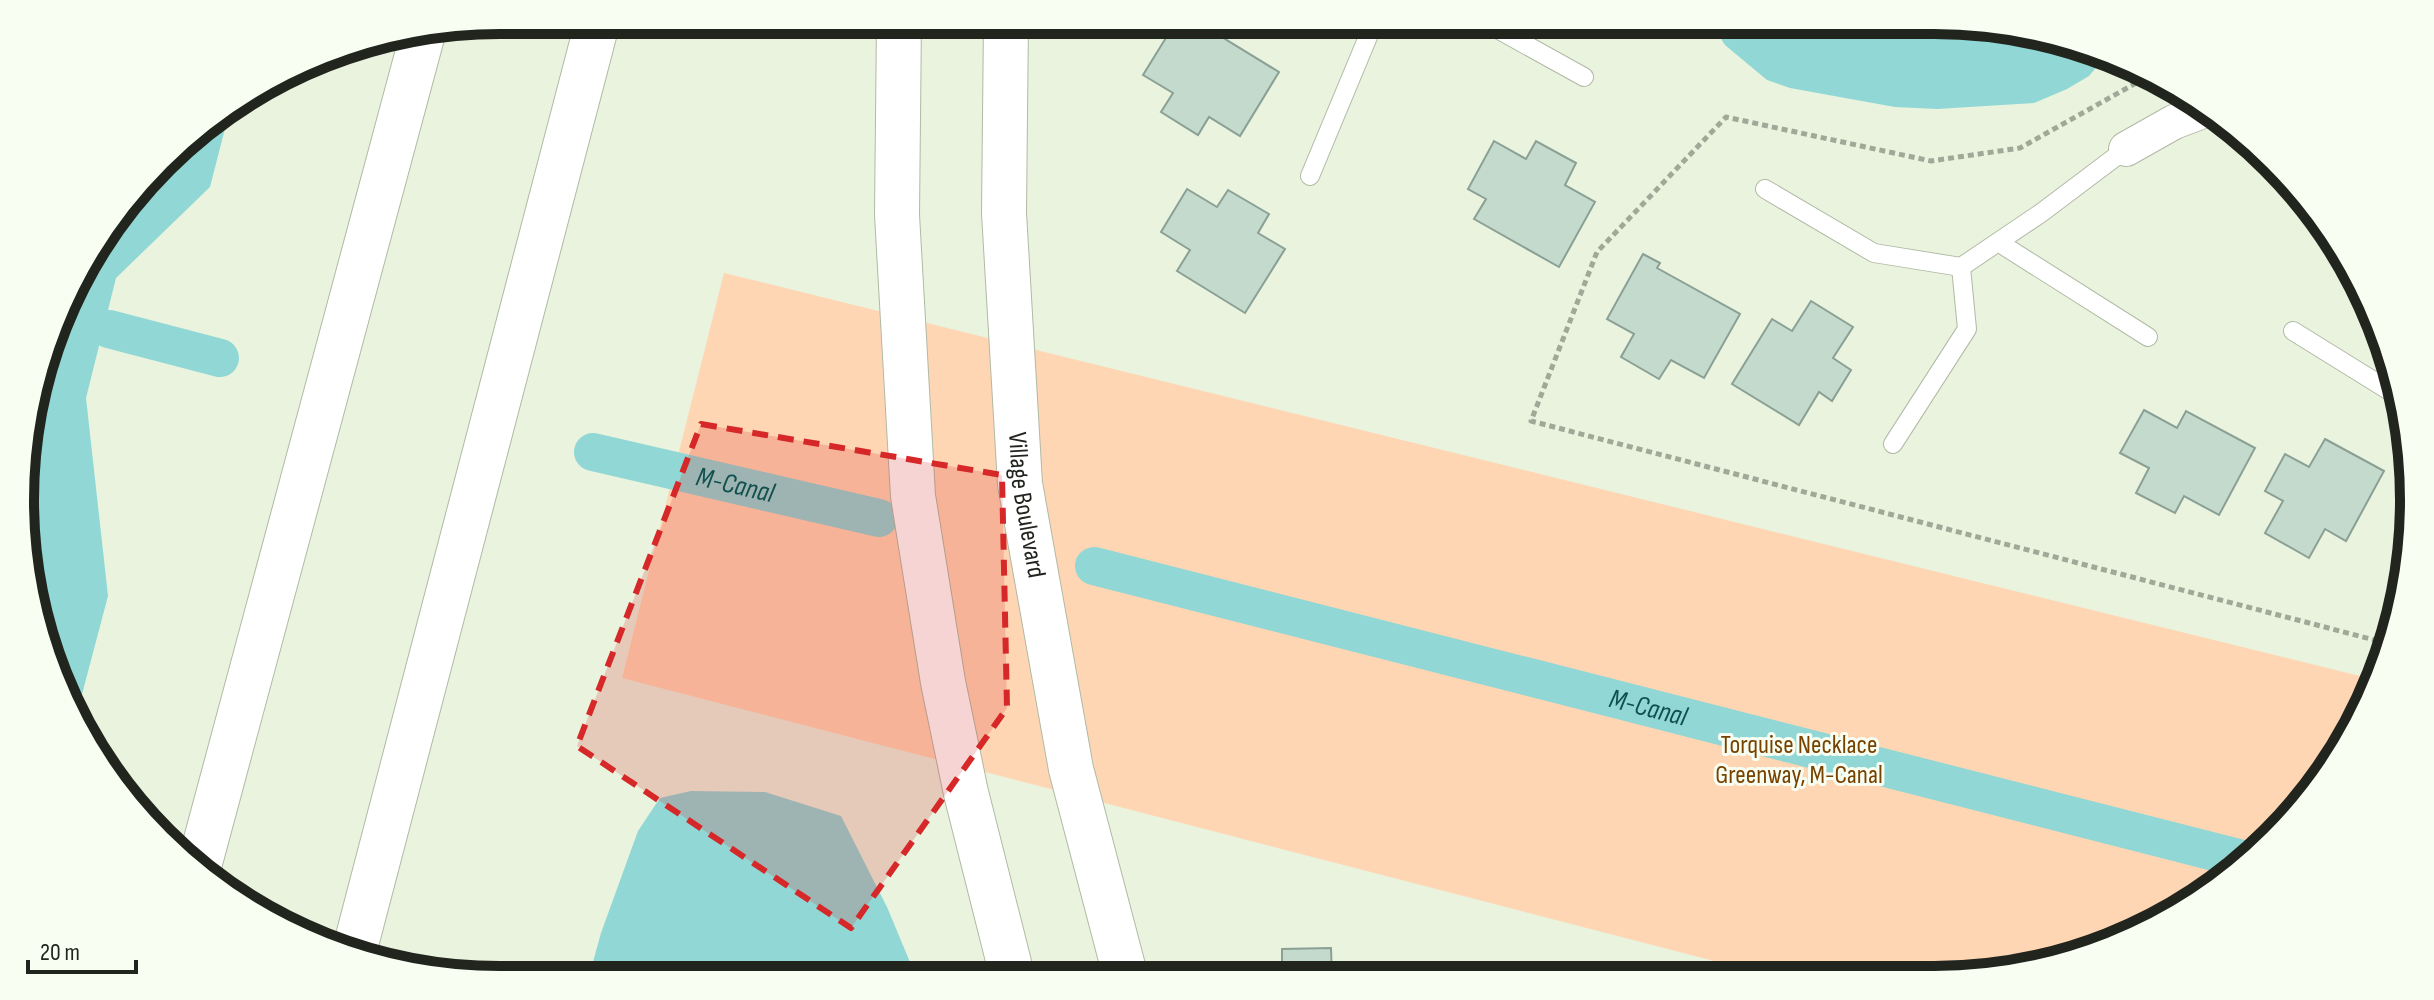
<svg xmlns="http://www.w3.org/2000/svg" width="2434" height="1000" viewBox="0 0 2434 1000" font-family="'Sofia Sans Condensed',sans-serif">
  <rect width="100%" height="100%" fill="#e9f3de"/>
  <path fill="#fed6b4" d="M724 273 2376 680 2333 767 2250 861 2146 931 1997 976H1772L622 678Z"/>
  <path fill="#90d7d5" d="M1709 20H1934L2088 45 2106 56 2089 76 2067 89 2034 103 1937 109 1895 107 1790 88 1767 80 1725 45Z
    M229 113 210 187 116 278 86 398 108 596 76 717 29 593 24 437 84 260 184 139Z
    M691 791 765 792 841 816 887 907 917 979 588 980 601 933 638 831 660 798Z"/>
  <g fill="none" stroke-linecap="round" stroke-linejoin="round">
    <g stroke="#90d7d5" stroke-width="38">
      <path d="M109 329 220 358"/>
      <path id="s1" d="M593 452 879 518"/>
      <path id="s2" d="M1094 566 2250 861"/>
    </g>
  </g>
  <path fill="#c3dacd" stroke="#8aa094" stroke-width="2" d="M1177 20H1194L1279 72 1240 136 1209 117 1198 135 1161 112 1173 93 1143 75Z
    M1494 141 1526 159 1536 141 1576 163 1565 185 1595 202 1559 267 1474 219 1486 199 1468 189Z
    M1187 189 1217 207 1228 190 1269 214 1258 233 1285 249 1245 313 1177 271 1190 250 1161 232Z
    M1643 254 1660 263 1657 268 1740 314 1704 378 1671 360 1659 379 1621 357 1634 334 1607 319Z
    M1811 301 1853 327 1833 358 1851 370 1832 401 1819 392 1799 425 1732 384 1772 319 1792 331Z
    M2144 410 2177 428 2186 411 2255 448 2219 515 2184 496 2175 513 2136 493 2149 468 2120 453Z
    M2325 439 2384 471 2346 541 2325 529 2309 558 2265 533 2283 501 2265 491 2285 454 2309 467Z
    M1331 948 1332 978H1282V949Z"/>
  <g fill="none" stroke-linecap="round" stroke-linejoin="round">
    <g stroke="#b0baa5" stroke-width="20">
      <path id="lane" d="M1481 20 1584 77
        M1310 176 1375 20
        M1765 189 1874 253 1961 267 2041 213 2126 149
        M1998 242 2148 337
        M2293 331 2393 393
        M1893 444 1967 329 1961 267"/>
    </g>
    <g stroke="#b0baa5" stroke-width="36">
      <path id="street" d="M2126 149 2174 122 2203 111"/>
    </g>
    <g stroke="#b0baa5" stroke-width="46">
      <g id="secondary">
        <path d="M899 20 897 215 913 496 943 682 966 793 1013 979"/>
        <path id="s3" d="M1006 20 1004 213 1020 484 1071 769 1126 978"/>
      </g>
    </g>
    <g stroke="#b0baa5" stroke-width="46">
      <path id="highway" d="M198 870 423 33
        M353 956 598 20"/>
    </g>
    <path stroke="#a0a898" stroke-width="5" stroke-dasharray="6 4" stroke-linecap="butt" d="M2145 78 2020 148 1931 161 1726 117 1597 252 1531 421 2390 644"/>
    <use href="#lane" stroke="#fff" stroke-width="18"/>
    <use href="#street" stroke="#fff" stroke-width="34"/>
    <use href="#secondary" stroke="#fff" stroke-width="44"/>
    <use href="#highway" stroke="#fff" stroke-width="44"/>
  </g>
  <path fill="#d62828" fill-opacity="0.2" stroke="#d62828" stroke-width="6" stroke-dasharray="16 10" stroke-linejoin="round" d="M701 424 1002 475 1007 708 851 928 577 746Z"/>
  <g text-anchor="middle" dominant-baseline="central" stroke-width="6" stroke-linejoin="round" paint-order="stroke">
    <g font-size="26" fill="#21251d" stroke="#f8fff2">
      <text stroke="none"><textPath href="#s3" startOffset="486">Village Boulevard</textPath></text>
    </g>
    <g font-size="26" fill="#774200" stroke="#f8fff2">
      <text x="1799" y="745">Torquise Necklace<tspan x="1799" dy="30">Greenway, M-Canal</tspan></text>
    </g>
    <g font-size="28" font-style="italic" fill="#11504f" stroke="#f8fff2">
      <text stroke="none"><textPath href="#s1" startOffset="146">M-Canal</textPath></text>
      <text stroke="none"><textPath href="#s2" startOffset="572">M-Canal</textPath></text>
    </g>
  </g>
  <path d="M0 0H2434V1000H0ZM500 34H1934A466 466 0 0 1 2400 500V500A466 466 0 0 1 1934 966H500A466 466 0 0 1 34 500V500A466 466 0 0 1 500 34Z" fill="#f8fff2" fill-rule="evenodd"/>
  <path fill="none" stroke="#21251d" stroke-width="10" d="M500 34H1934A466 466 0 0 1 2400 500V500A466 466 0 0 1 1934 966H500A466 466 0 0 1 34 500V500A466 466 0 0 1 500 34Z"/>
  <path d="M28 960v12h108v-12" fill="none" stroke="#21251d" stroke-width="4"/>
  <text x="40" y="960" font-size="24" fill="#21251d" stroke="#f8fff2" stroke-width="6" paint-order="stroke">20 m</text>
</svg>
